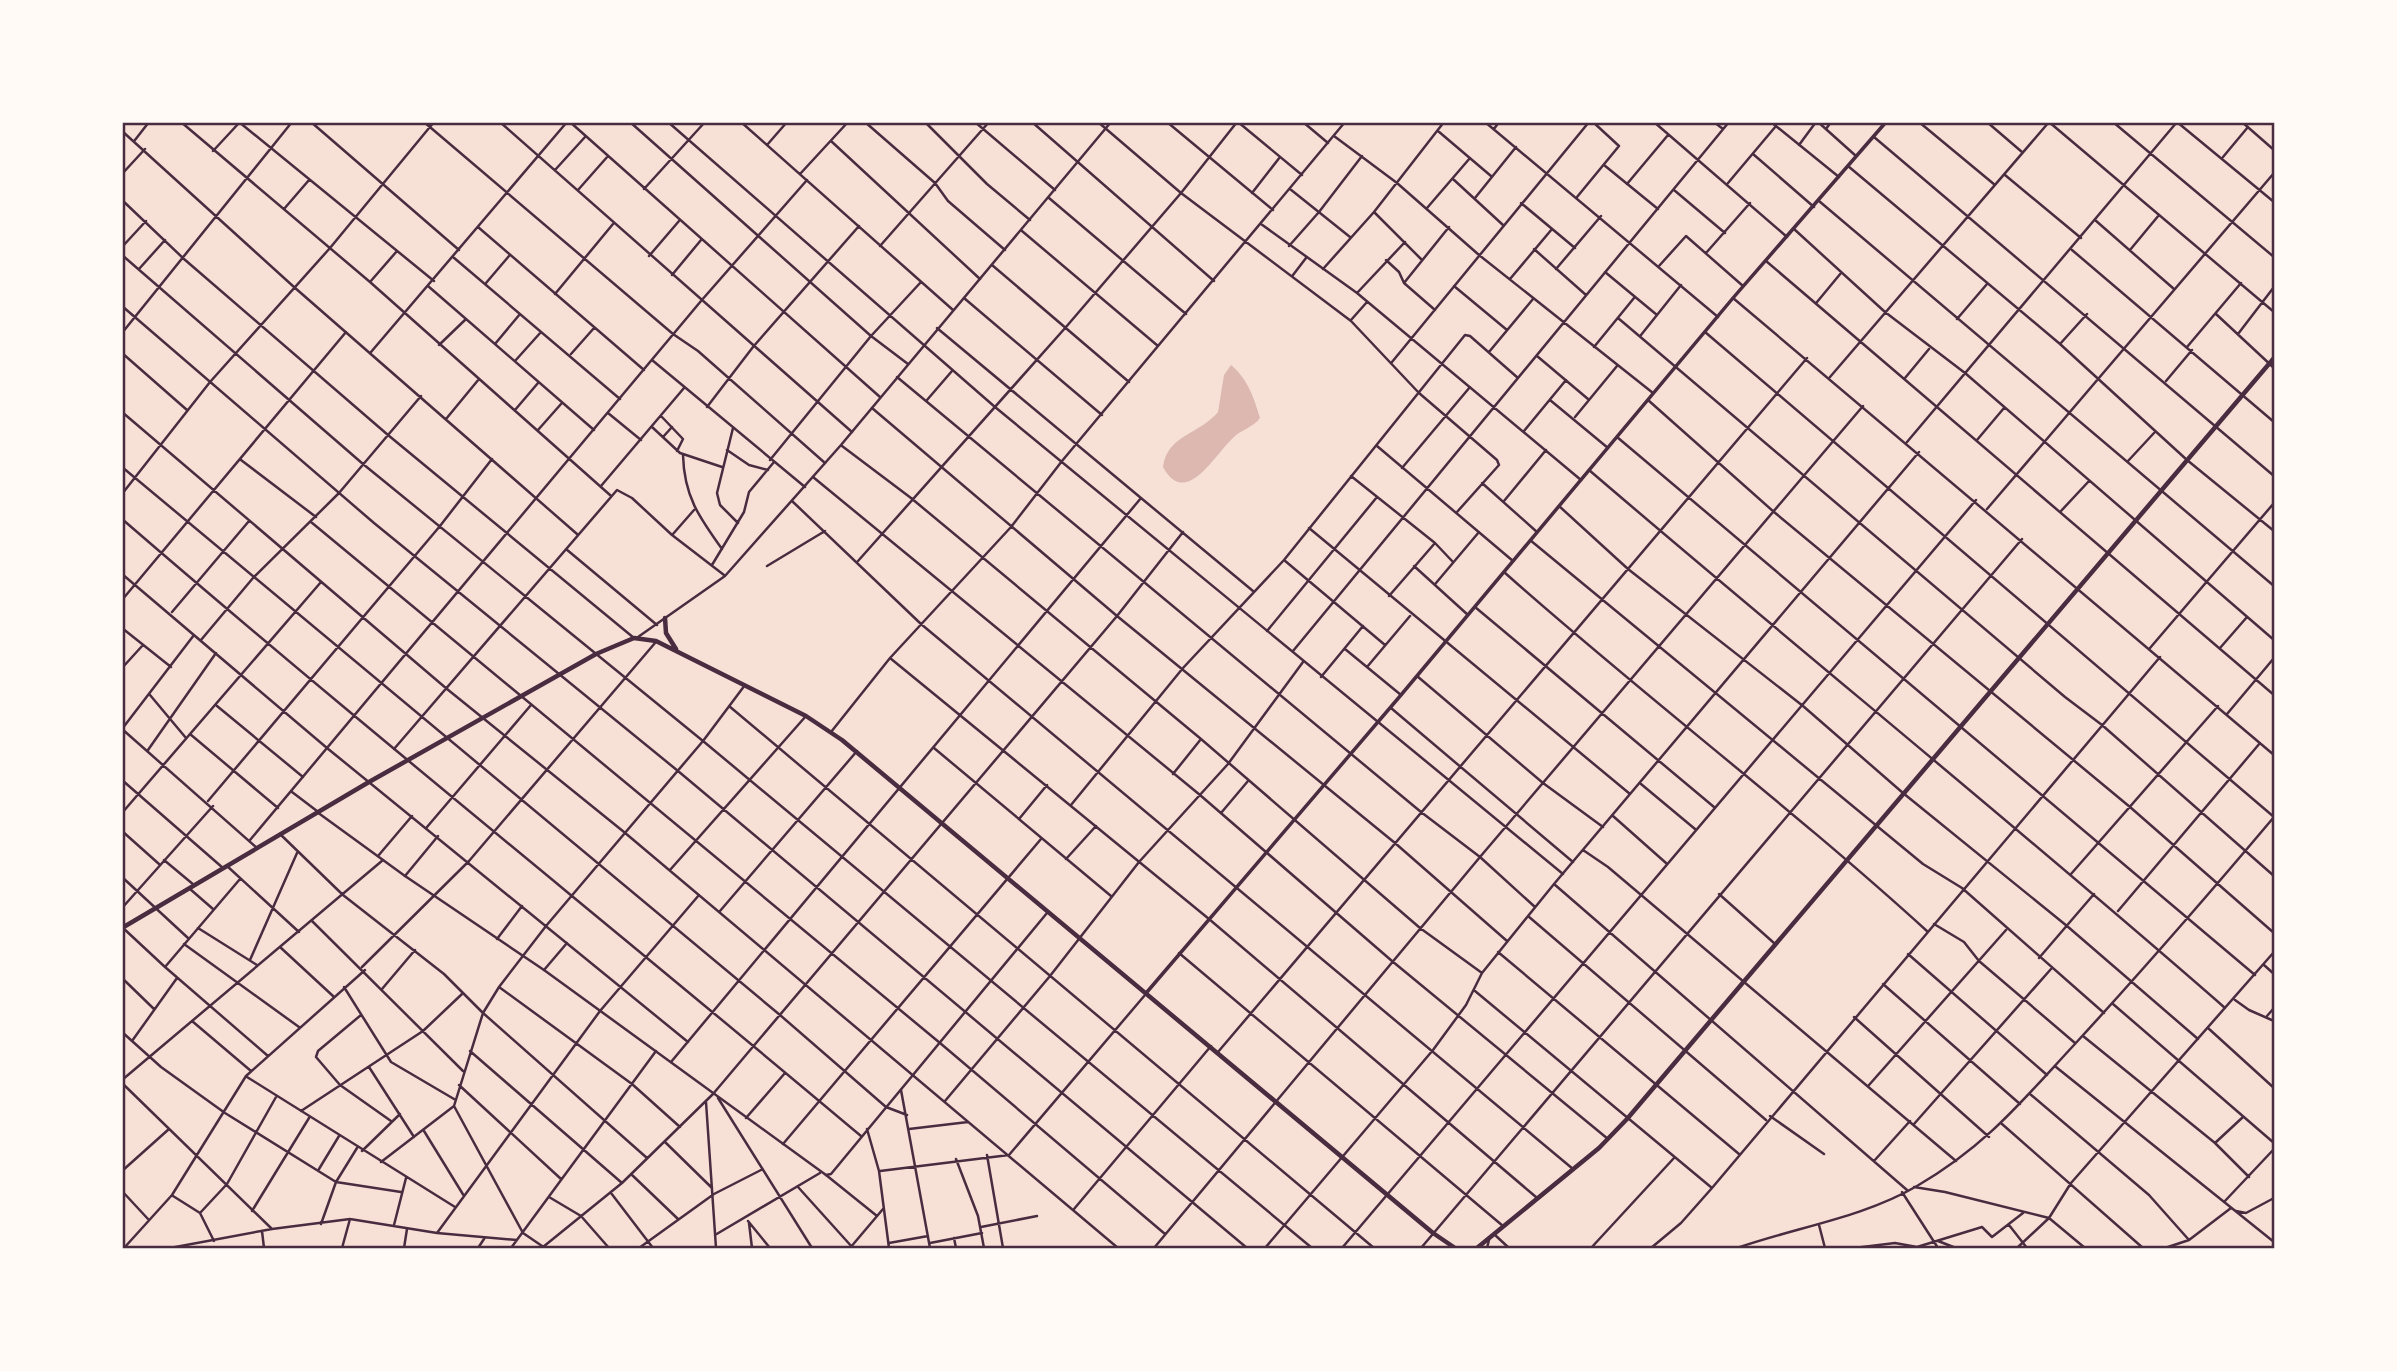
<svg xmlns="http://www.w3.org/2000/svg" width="2397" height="1371" viewBox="0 0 2397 1371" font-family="'Roboto Condensed',sans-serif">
  <rect width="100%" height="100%" fill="#f7e1d7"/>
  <path fill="#dcb8b0" d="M1231 365C1248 379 1254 398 1260 418 1254 427 1241 430 1234 437 1214 455 1186 509 1163 467 1167 435 1200 434 1218 412L1224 375Z"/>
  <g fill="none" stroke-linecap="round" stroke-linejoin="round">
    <path stroke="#4a2c40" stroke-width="2.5" d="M181 122 370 282 610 495
      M239 122 434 281
      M311 122 459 250
      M424 122 673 334 698 351 825 463
      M500 122 852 432
      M570 122 880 397
      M630 122 871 336 908 364
      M668 122 995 407 1563 874
      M741 122 953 310
      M865 122 935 183 948 201 1005 250
      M925 122 987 184 1030 220
      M975 122 1055 190
      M1032 122 1214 281
      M1098 122 1181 193 1351 321 1419 393 1497 460 1499 465 1457 512
      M1167 122 1273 210
      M1238 122 1302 175
      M1303 122 1328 143
      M1485 122 1718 317
      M1654 122 1787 237
      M1714 122 1723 129
      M1771 122 1839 177
      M1818 122 1856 156
      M1919 122 1995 185
      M1987 122 2022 152
      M2049 122 2274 312
      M2113 122 2274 257
      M2177 122 2274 202
      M2242 122 2274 150
      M1494 129 1499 122
      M1826 129 1831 122
      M122 131 294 287 577 534
      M1438 131 1491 176
      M1334 136 1397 183 1479 255 1653 393
      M1874 137 2274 476
      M135 140 149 122
      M831 141 980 279
      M767 145 787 122
      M1799 145 1816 122
      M213 151 239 123
      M1753 154 1814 207
      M2223 157 2248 127
      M1604 165 1658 209
      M1848 166 2060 344 2187 460 2274 531
      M555 170 585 137
      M122 174 145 149
      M800 174 848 122
      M2005 175 2081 238
      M1453 179 1503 225
      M1728 183 1776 126
      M1627 184 1668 135
      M644 189 705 122
      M1290 189 1350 237
      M578 190 608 156
      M1674 190 1725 233
      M1252 193 1280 157
      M1577 197 1619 146 1593 122
      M1049 198 1186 314
      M1475 198 1516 147
      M122 200 184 259 388 435 634 638
      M1819 201 2274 586
      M1521 203 1575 248
      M1427 208 1470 158
      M284 209 309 180
      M1374 212 1421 259
      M2095 220 2174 289
      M1261 224 1357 293 1581 480
      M478 227 644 370
      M1794 229 1885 312 1965 373 2274 640
      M1022 231 1158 346
      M880 246 989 122
      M1289 246 1319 212 1362 156
      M122 247 146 221
      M1534 249 1586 295
      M2072 250 2274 422
      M2130 250 2159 215
      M1706 253 1750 203
      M122 255 363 464 703 741 1312 1248
      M649 256 679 221
      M453 257 620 399
      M1386 260 1399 272 1404 283 1435 310
      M1766 261 2274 695
      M992 265 1129 382
      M1659 266 1686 236 1743 286
      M139 269 165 240
      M1323 269 1374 212 1444 122
      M1556 269 1601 216
      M1605 272 1657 315
      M672 275 701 240
      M1293 275 1306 258
      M1510 279 1552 229
      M370 282 397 251
      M486 283 509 256
      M1404 283 1449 227
      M428 286 594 430
      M1454 286 1507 330
      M1357 293 1405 242
      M555 294 613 224
      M964 298 1102 415
      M1733 298 2274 755
      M1817 302 1841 273
      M122 306 374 523 678 771 1247 1248
      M2216 314 2274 368
      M1618 318 2065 697 2102 725 2274 876
      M1957 319 1987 284
      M1351 320 1367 302
      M1705 332 2274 817
      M122 333 292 122
      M2238 334 2274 287
      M1641 335 1681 285
      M495 344 520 314
      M2060 344 2087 314
      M439 345 466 319
      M1594 347 1634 298
      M2187 347 2241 283
      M371 352 567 122
      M1489 352 1533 299
      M122 353 187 410
      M571 354 594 328
      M1537 356 1588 399
      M652 360 805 487
      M515 361 541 332
      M1392 362 1589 122
      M897 377 1421 812 1480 857 1535 907
      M1830 377 2049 122
      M1905 378 1929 349
      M2166 381 2192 350
      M927 400 952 371
      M1550 400 1608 448
      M1648 400 1774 512 2130 807 2274 933
      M707 407 753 347 859 226
      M872 408 1117 616 1395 843 1507 941
      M515 410 538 383
      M122 412 447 689 624 832 1118 1248
      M608 413 641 440
      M661 416 683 439 677 451
      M1575 417 1617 366
      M446 419 479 379
      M652 427 680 453 722 467
      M733 428 717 493 720 505 738 523
      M538 430 561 404
      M1524 431 1566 380
      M663 437 672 427
      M1617 437 2255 975
      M1977 440 2004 408
      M1907 442 2177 122
      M842 446 911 498 1201 739 1420 928 1482 973
      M1377 446 1513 561
      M727 450 749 465 768 470
      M683 455C684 496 699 517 722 549
      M241 460 316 517
      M770 460 871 336 921 282
      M2128 461 2154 433
      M122 467 780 1015 886 1107 907 1115
      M1402 468 1470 387
      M1589 470C1800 651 2016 825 2225 1008
      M1351 476 1435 543 1453 562
      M813 477 1200 795 1392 961 1608 1139
      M1482 483 1537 532
      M601 486 684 388
      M122 494 210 382 330 248 434 122
      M1141 498 1253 591
      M792 501 921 624 1573 1169
      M1504 501 1546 450
      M1559 506 1628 569 1803 706 1903 793 2067 926 2198 1039
      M1987 509 2274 173
      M2061 511 2089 481
      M122 519C365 729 615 929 861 1136
      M311 522 940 1043 1165 1234
      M1309 528 1630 794
      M673 534 694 510
      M1530 540 1923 864 1962 888 2104 1013
      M566 549 657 625
      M1284 560 1385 645
      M858 561 1066 327 1181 193 1237 122
      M712 565 744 512 749 492 774 462
      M767 566 825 531
      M1414 566 1468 615
      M1504 572C1642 695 1791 807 1928 932
      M122 574 327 748 688 1042
      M1436 583 1479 532
      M1389 596 1435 543
      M122 600 346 332
      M1475 607 1714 807
      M172 612 249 521
      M122 628 171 667
      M1267 631 1377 497
      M194 635 122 729 257 848
      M201 640 253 578 339 493 421 396
      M2150 648 2274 503
      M2220 648 2247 617
      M1345 649 1401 695
      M1293 651 1729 122
      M890 658 1209 919 1536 1197
      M1367 667 1410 616
      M122 668 143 645
      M1417 676 1543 783 1603 827
      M1321 677 1363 626
      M150 695 186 738
      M217 706 303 777
      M729 706 1374 1248
      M1391 708 1573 862
      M2227 714 2274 658
      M831 732 890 658 1011 527 1062 461 1345 122
      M190 734 278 808
      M934 748 1111 896
      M394 749 617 490 632 498 672 535 724 575
      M148 750 216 653
      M1173 774 1201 739
      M122 780 223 868
      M1641 784 1695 829
      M292 792 317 811
      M208 801 440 526 492 459
      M1071 805 1183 668 1284 560 1465 335 1470 336 1518 378
      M122 813 321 582
      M1221 813 1248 781
      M1613 816 1666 863
      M1019 819 1047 785
      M427 827 531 705
      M122 831 159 864
      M280 834 343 895 444 974 483 1013 647 1158
      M250 840 701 301 807 180
      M1583 850 1608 867 1956 1161
      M378 856 412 816
      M1066 859 1096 826
      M164 860 194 885
      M227 866 299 932
      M670 870 806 716
      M2071 874 2218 706
      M405 876 438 836
      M122 877 188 938
      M1554 884 1907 1190
      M190 889 213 909
      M1719 894 1774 943
      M122 908 213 806
      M720 911 857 751
      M2118 911 2260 743
      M1528 916 1766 1120
      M312 921 463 1071
      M1934 924 1964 942 1979 961 2075 1043
      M122 927 165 967 268 1056
      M198 928 257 965
      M497 939 522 906
      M184 944 299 1027
      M280 947 333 996
      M1498 952 1739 1154
      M1179 953 1503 1226
      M1908 954 2047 1075
      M2039 958 2094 894
      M250 960 297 853
      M2264 965 2274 974
      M165 967 240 879
      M362 967 469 861 655 643
      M544 970 567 943
      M122 978 154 1009
      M1883 984 2020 1104
      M344 987 391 1062 454 1099
      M499 987 632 1084 680 1127
      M382 989 415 950
      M1475 991 1712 1188
      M2235 1000 2249 1010 2274 1021
      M2113 1004 2274 1143
      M361 1015 318 1051 316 1057 340 1085 391 1121
      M2267 1016 2274 1008
      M1854 1017 1989 1137
      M192 1021 251 1071
      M2208 1028 2274 1088
      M122 1032 161 1067 225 1113 336 1182 401 1192
      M2083 1036 2215 1143 2249 1177
      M132 1041 177 978
      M470 1051 622 1183
      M1218 1052 1807 358
      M671 1062 1141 498 937 328
      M369 1067 414 1137
      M2056 1067 2274 1242
      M247 1077 455 1207
      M122 1080 383 860
      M122 1083 272 1229
      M459 1085 561 1179
      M1869 1085 2006 930
      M901 1090 930 1248
      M2030 1094 2149 1195 2189 1240
      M718 1098 812 1248
      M945 1101 1050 976 1139 862 1228 764 1303 662
      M706 1102 716 1248
      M454 1106 523 1233 545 1248
      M301 1111 423 1031 462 994
      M1770 1116 1824 1154
      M746 1118 785 1073
      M1914 1124 2051 969
      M2002 1124 2143 1248
      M909 1129 968 1122
      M424 1131 464 1196
      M665 1142 712 1188
      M2215 1143 2243 1117
      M783 1144 1041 839
      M362 1151 400 1114
      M987 1155 1003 1248
      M956 1159 978 1216 984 1248
      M1874 1161 1910 1121
      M381 1162 454 1106 483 1013 499 987 546 926 703 741 745 685
      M319 1169 339 1136
      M122 1171 169 1129
      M880 1171 1009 1155 1145 995
      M631 1174 678 1219
      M826 1175 877 1216
      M798 1187 853 1248
      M1914 1187 1945 1192 2049 1218 2085 1248
      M122 1191 148 1219
      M1902 1192 1938 1248
      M611 1193 653 1248
      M173 1196 200 1213 214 1241
      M549 1197 581 1216 609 1248
      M2224 1202 2274 1149
      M1074 1209 1211 1046
      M252 1211 309 1118
      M2236 1211 2246 1213 2274 1198
      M200 1213 227 1184 276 1097
      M748 1221 770 1248
      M749 1223 752 1248
      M321 1224 336 1182 357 1148
      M394 1225 406 1178
      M1819 1225 1825 1248
      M2009 1225 2027 1248
      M981 1227 1037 1216
      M262 1231 264 1248
      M437 1233 600 1011 699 895
      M715 1235 820 1173
      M1495 1235 1509 1248
      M954 1238 956 1248
      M1938 1241 1956 1248
      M889 1243 928 1236
      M930 1243 982 1233
      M543 1247 622 1183 713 1094 1117 616 1183 532
      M124 1248 172 1195 246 1076 365 970
      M170 1248 272 1229 350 1219 437 1233 517 1240
      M342 1248 350 1219
      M404 1248 407 1229
      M478 1248 484 1239
      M511 1248 656 1051
      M639 1248 714 1194 761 1170
      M850 1248 883 1209
      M1154 1248 1480 857 1863 406
      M1265 1248 1433 1050 1466 1005 1482 973 1554 884 1919 452
      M1342 1248 1976 500
      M1421 1248 2022 539
      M1487 1248 1489 1240
      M1591 1248 1674 1158
      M1651 1248 1681 1223 1712 1188 2160 657
      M1737 1248C1797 1227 1862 1218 1917 1186 1986 1146 2022 1101 2074 1045 2143 970 2209 894 2274 817
      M1854 1248 1895 1243 1917 1247 1982 1227 1992 1237 2023 1213
      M2017 1248 2049 1218 2071 1183 2274 952
      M2165 1248 2189 1240 2231 1208"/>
    <path stroke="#4a2c40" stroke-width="2.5" d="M638 637 725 576 841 445 1111 122
      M317 812 405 876 544 970 826 1175 831 1174 1047 913
      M867 1129 879 1171 889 1248"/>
    <path stroke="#4a2c40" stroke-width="3.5" d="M1147 992 1401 695 1733 298 1886 122"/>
    <path stroke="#4a2c40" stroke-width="4.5" d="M665 618 666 633 676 649
      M122 928 369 782 596 654 634 638 656 641 806 716 842 740 1433 1233 1455 1248
      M1477 1248 1599 1148 1627 1119 2274 358"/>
  </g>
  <rect width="2397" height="1371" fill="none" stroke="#fffaf5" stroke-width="248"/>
  <rect x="124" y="124" width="2149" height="1123" fill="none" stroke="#4a2c40" stroke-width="2.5"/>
</svg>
